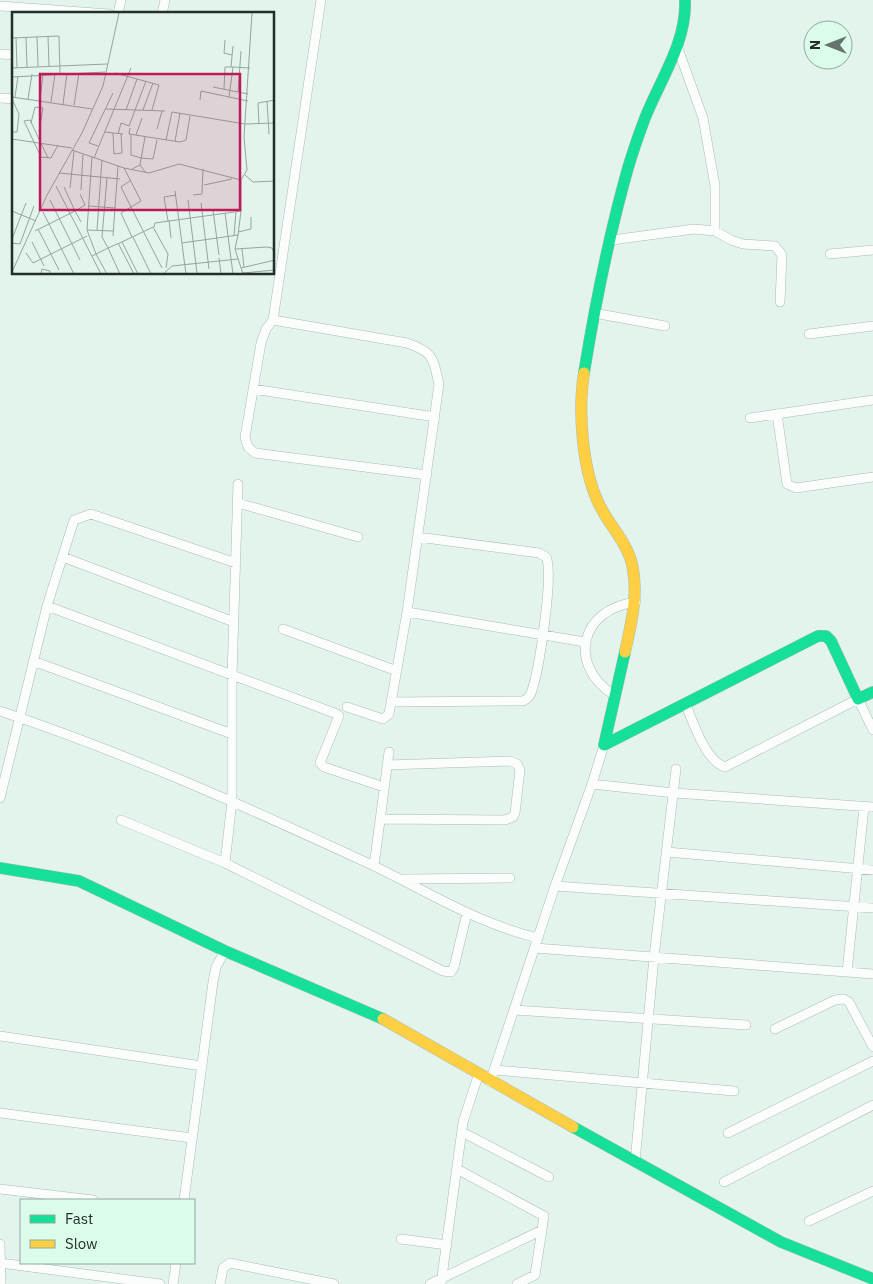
<svg xmlns="http://www.w3.org/2000/svg" width="873" height="1284" viewBox="0 0 873 1284" font-family="'IBM Plex Sans',sans-serif">
  <rect width="100%" height="100%" fill="#e2f4eb"/>
  <g fill="none" stroke-linecap="round" stroke-linejoin="round">
    <g stroke="#adbbb4" stroke-width="10">
      <path id="street" d="M321 0 273 320 266 329 261 343 245 437 248 447 255 453 427 475
        M0 6 109 14
        M118 14 121 0
        M162 14 165 0
        M677 46 703 118 715 186V231
        M0 54 14 55
        M0 98 14 99
        M612 240 694 229 715 231 731 240 743 244 775 246 782 255 780 302
        M830 254 873 250
        M594 313 665 326
        M273 320 407 343C433 352 433 357 439 384L407 612 389 714 383 719 347 707
        M809 334 873 326
        M253 389 435 417
        M777 414 787 484 796 488 873 477
        M750 418 873 400
        M238 503 358 537
        M63 557 234 622
        M47 606 337 714 339 716 320 763 324 767 384 787
        M407 612 585 642
        M283 629 397 671
        M33 661 232 734
        M614 695C567 665 580 609 636 602
        M391 702 523 701C527 699 530 697 531 693 539 672 554 574 546 557L539 553 418 537
        M685 703C693 721 705 761 725 767L858 699 873 730
        M0 711C123 752 242 805 359 859 419 886 474 923 538 938
        M592 784 674 793 873 807
        M0 798 47 606 74 520 91 514 236 563
        M380 819 505 820 513 817 515 813 520 770 517 764 510 761 387 765
        M121 820 225 863 443 971 451 972 454 967 467 913
        M667 852 873 870
        M225 863 232 801V676L238 484
        M374 866 389 752
        M404 879 510 878
        M555 886 873 908
        M535 948 873 974
        M847 972 864 807
        M514 1010 746 1025
        M775 1029 835 1000 844 999 849 1002 873 1047
        M0 1036 202 1066
        M495 1070 734 1091
        M490 1082 555 886 592 784 604 745
        M0 1113 192 1138
        M462 1132 549 1177
        M728 1133 873 1061
        M635 1162 654 957 676 769
        M457 1169 544 1216 535 1275 517 1284
        M724 1182 873 1105
        M0 1189 93 1200
        M184 1200 213 982 216 967 225 951
        M809 1221 873 1191
        M401 1239 447 1245
        M0 1244 1 1284
        M0 1263 160 1284
        M173 1284 176 1263
        M220 1284 223 1268 230 1263 334 1284
        M430 1284 542 1230
        M441 1284 463 1122 479 1073"/>
    </g>
    <g stroke="#adbbb4" stroke-width="12">
      <path id="fast" d="M584 373C595 305 609 235 628 168 633 151 639 134 645 118 660 80 687 42 685 0
        M625 652 604 745 818 636H826L831 641 858 699 873 692
        M0 868 79 881 225 951 383 1019
        M573 1127 781 1242 873 1279"/>
    </g>
    <g stroke="#adbbb4" stroke-width="12">
      <path id="slow" d="M584 373C578 410 582 467 598 502 608 525 629 543 633 569 638 598 631 624 625 652
        M383 1019 573 1127"/>
    </g>
    <use href="#street" stroke="#fbfdfc" stroke-width="9"/>
    <use href="#fast" stroke="#16e098" stroke-width="11"/>
    <use href="#slow" stroke="#ffcf43" stroke-width="11"/>
  </g>
  <g transform="translate(12 12)">
    <rect width="262" height="262" fill="#e2f4eb"/>
    <path fill="none" stroke="#96a59d" stroke-width="1" d="M36 24 37 54M4 25 5 56M14 25 15 55M25 25 26 54M0 26 47 24 48 61M213 28 212 41 220 43M219 55 221 34M0 56 95 52M103 61 147 73 140 98M0 65 93 60M201 75 236 82M212 77 213 55H221M226 80 229 39M0 85 80 97M3 85 6 64M217 85 221 55 238 56M0 87 7 102 5 120H0M16 87 20 62M28 88 31 62M188 88 189 79 236 89M255 89 257 122M39 90 43 62M51 92 55 61M62 93 67 61M94 97 153 99M114 98 125 67M131 98 141 71M19 111 23 95 31 96 27 120M247 112 246 91 263 88M118 116 117 122 168 130 174 128 178 104M145 117 150 99M93 120 111 122M101 121 102 142 110 141 109 122M106 122 109 111 117 114 134 69M119 123V143L129 146 141 147 145 128M124 123 130 106M0 127 60 136M154 128 160 100 233 112 263 111M163 129 168 101M86 134 77 131 101 81M60 138 112 156M36 146 18 108 12 109 29 145 39 146 46 133M82 146 119 56M128 153 133 125M120 157 128 153 134 161M47 161 108 167M233 163 241 170 263 169M95 166 90 225 96 236 110 230M119 168 109 175 119 195 109 201 120 225M192 173 220 167M44 174 89 262M58 176 62 139M69 178 71 142M163 179 174 262M68 182 73 193 63 199 69 210M181 183 190 182 191 157M38 188 68 248M176 188 185 261M189 191 197 257M77 194 103 196M201 198 207 243M0 199 24 209M31 200 62 262M213 201 221 262M157 208 159 226M156 209 152 185 164 183M142 215 143 211 229 199V168L235 158 232 125 240 1M26 217 47 258M75 218 101 219M85 218 90 148M23 219 63 199 52 175M226 220 239 217V205M222 223 224 200M226 223 223 237 231 262M101 224 106 154M121 225 139 262M0 227 14 191M20 230 32 254M0 231 8 232 22 194M106 231 122 262M170 231 226 223 229 199M223 237 255 235 260 236 263 243M230 237 232 255M14 241 21 251 75 224M80 244 84 242 75 218 80 145M207 246 209 262M150 256 119 195 129 189 112 156 137 161 167 152 229 168M229 256 263 248M0 260 35 183 70 121 91 74 107 1M231 261 263 258M29 262 30 257 38 259V262M95 262 84 242 96 236 108 262M126 262 110 230 141 215 156 242 154 256M151 262 160 254 226 247"/>
    <path fill="#c2185b" fill-opacity="0.15" stroke="#c2185b" stroke-width="2.5" d="M28 62H228V198H28Z"/>
    <rect width="262" height="262" fill="none" stroke="#232f29" stroke-width="2.5"/>
  </g>
  <rect x="20" y="1199" width="175" height="65" fill="#dbfbeb" stroke="#91a99d"/>
  <rect x="30" y="1215" width="25" height="8" fill="#16e098" stroke="#91a99d"/>
  <text x="65" y="1224" font-size="15" fill="#232f29">Fast</text>
  <rect x="30" y="1240" width="25" height="8" fill="#ffcf43" stroke="#91a99d"/>
  <text x="65" y="1249" font-size="15" fill="#232f29">Slow</text>
  <g transform="translate(828 45) rotate(270)"><circle r="24" fill="#dbfbeb" stroke="#91a99d"/>
  <path d="M0-4L9 19L0 12L-9 19Z" fill="#66746d"/>
  <text y="-8" font-size="14" font-weight="bold" text-anchor="middle" fill="#232f29">N</text>
  </g>
</svg>
